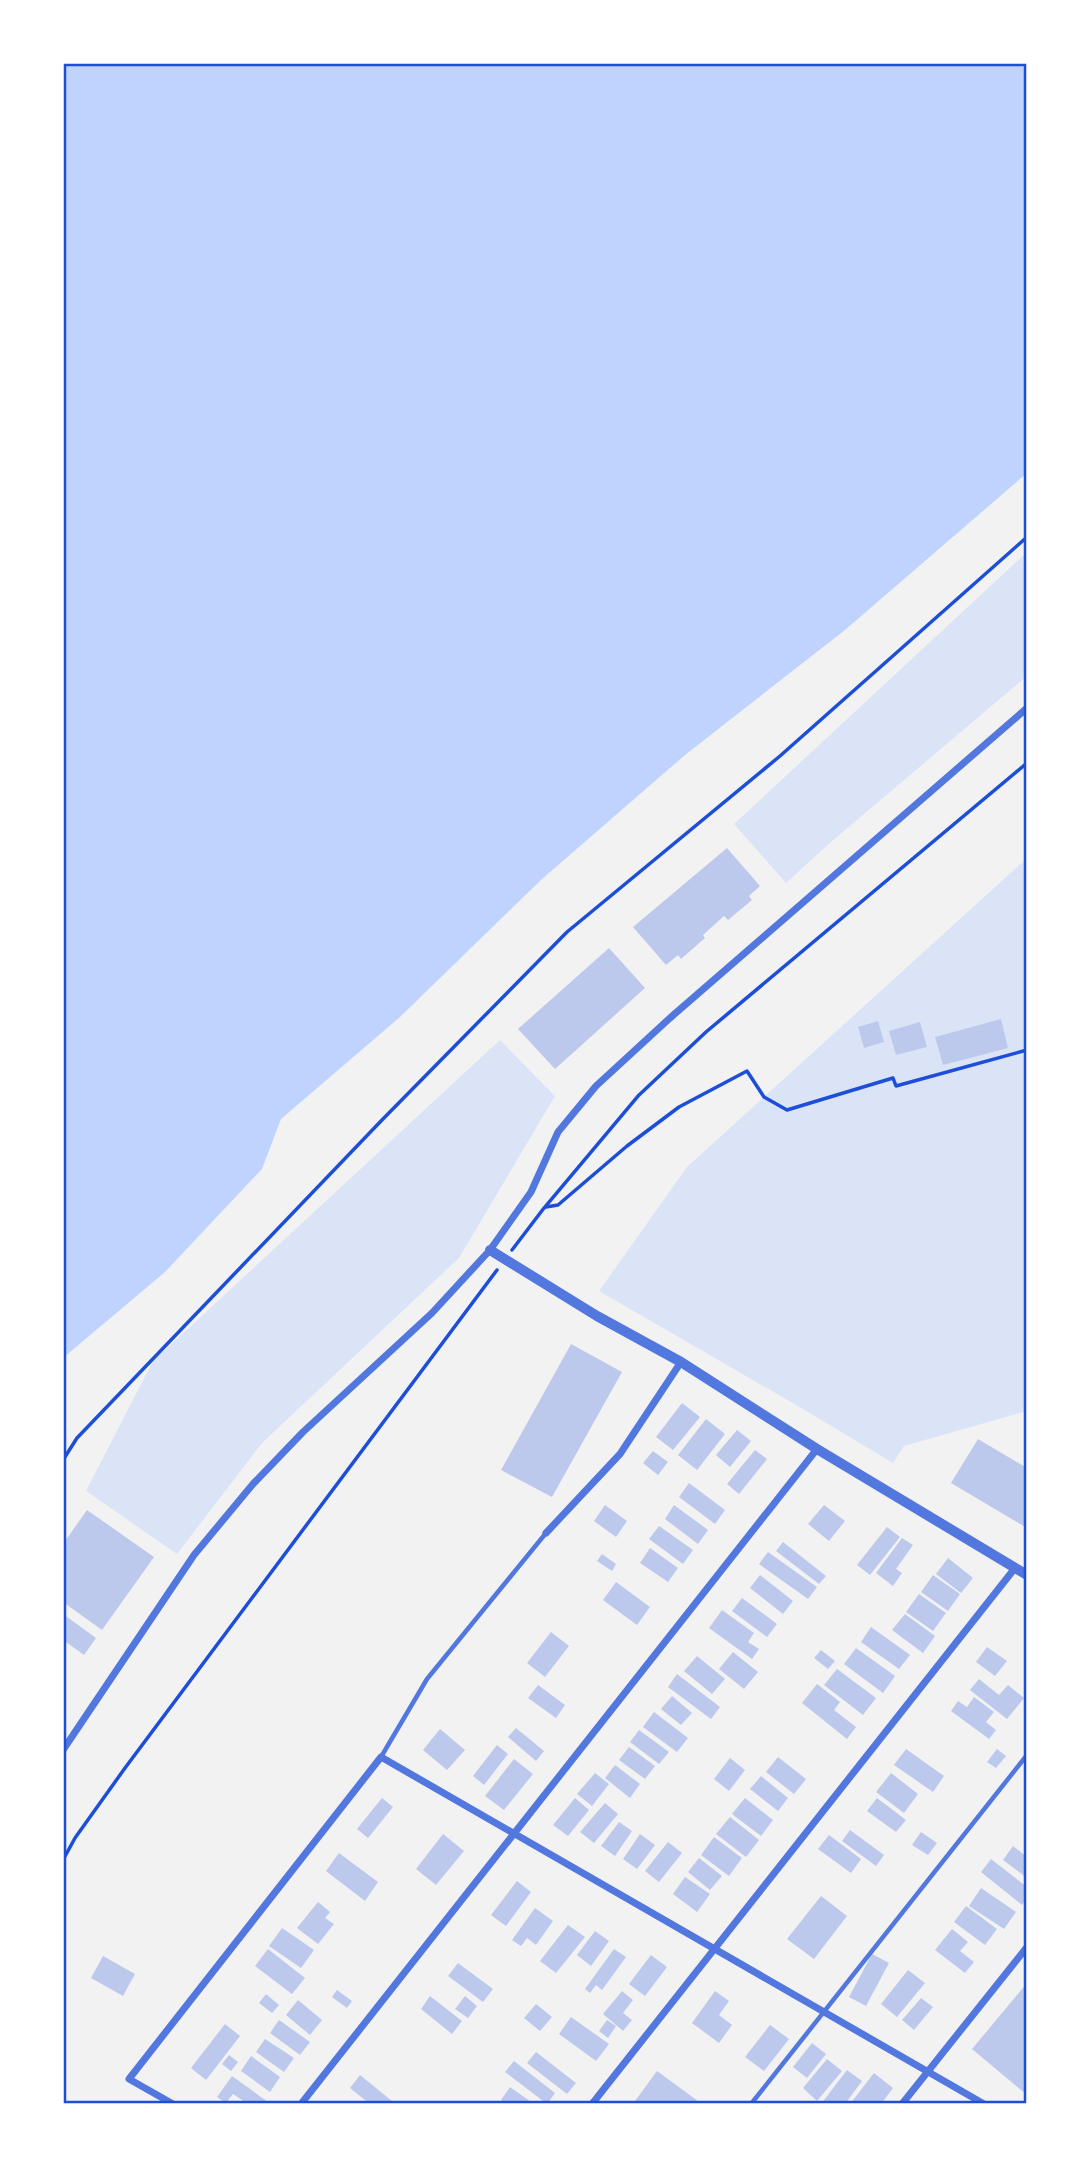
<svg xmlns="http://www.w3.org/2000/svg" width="1090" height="2167" viewBox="0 0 1090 2167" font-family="Barlow,sans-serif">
  <rect width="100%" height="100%" fill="#f2f2f2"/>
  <path fill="#dbe4f7" d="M1027 552V676L831 842 786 883 734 824Z
    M1027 858V1411L904 1446 893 1463 803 1409 599 1291 687 1167Z
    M500 1040 555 1096 459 1258 262 1443 177 1554 86 1491 153 1361Z"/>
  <path fill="#bfd3fe" d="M63 63H1027V473L845 630 685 755 542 879 400 1017 281 1119 262 1169 165 1272 63 1358Z"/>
  <path fill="#bdc9ec" d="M727 848 760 886 749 896 752 900 728 920 724 916 703 935 705 938 681 959 678 955 666 965 633 927Z
    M609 948 645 988 555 1069 518 1029Z
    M1001 1019 1008 1048 943 1065 935 1037Z
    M878 1021 884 1042 864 1048 858 1027Z
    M920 1022 927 1047 896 1055 889 1031Z
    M571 1344 622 1372 552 1497 501 1470Z
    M682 1403 700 1417 673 1450 656 1437Z
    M706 1419 725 1434 697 1470 678 1455Z
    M737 1430 751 1441 730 1467 716 1455Z
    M978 1439 1027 1468V1528L951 1483Z
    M755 1450 767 1459 739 1494 727 1484Z
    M653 1451 668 1462 658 1475 643 1463Z
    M689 1483 725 1510 715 1524 679 1497Z
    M605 1505 627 1521 616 1537 594 1521Z
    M674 1505 708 1530 698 1544 665 1519Z
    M824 1505 845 1521 829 1541 808 1524Z
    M87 1510 154 1557 102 1630 63 1602V1544Z
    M659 1526 693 1550 683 1564 649 1539Z
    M887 1527 900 1537 870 1575 857 1565Z
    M902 1538 913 1545 896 1569 902 1573 893 1586 876 1573Z
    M783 1542 826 1576 819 1584 776 1551Z
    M650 1548 678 1568 668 1582 640 1563Z
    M768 1552 817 1587 808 1599 759 1564Z
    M602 1554 616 1564 612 1571 597 1561Z
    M948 1558 973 1578 961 1593 936 1574Z
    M760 1575 793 1601 783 1614 750 1588Z
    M933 1575 960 1594 948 1611 921 1592Z
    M616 1582 650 1607 637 1625 603 1600Z
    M919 1594 946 1613 933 1631 906 1612Z
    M742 1598 777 1624 767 1637 732 1611Z
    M722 1610 754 1633 748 1642 759 1649 752 1659 709 1628Z
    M63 1614 96 1638 84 1655 66 1642 63 1647Z
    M905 1614 935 1636 923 1653 892 1630Z
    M871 1627 910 1655 899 1669 861 1642Z
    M551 1632 569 1646 545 1677 527 1663Z
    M987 1647 1007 1661 995 1676 976 1662Z
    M856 1648 895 1676 883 1693 844 1664Z
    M821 1650 835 1661 828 1669 814 1658Z
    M733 1652 758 1672 744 1689 719 1669Z
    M697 1656 725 1679 712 1694 684 1671Z
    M837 1669 876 1698 863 1715 824 1685Z
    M677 1674 720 1707 711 1719 668 1687Z
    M979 1679 999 1695 1008 1685 1024 1698 1007 1719 970 1690Z
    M817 1684 840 1702 834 1710 856 1727 847 1739 802 1703Z
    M538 1685 565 1705 556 1718 528 1698Z
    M672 1696 692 1713 681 1725 661 1709Z
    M974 1697 994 1712 986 1722 996 1730 989 1739 951 1711 958 1701 967 1707Z
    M654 1712 688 1738 677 1752 643 1727Z
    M516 1728 544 1751 536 1761 508 1737Z
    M440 1729 465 1750 447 1770 423 1750Z
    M639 1730 669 1752 659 1764 630 1742Z
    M497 1745 508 1754 484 1785 473 1776Z
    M629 1747 655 1766 645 1779 619 1760Z
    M906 1749 944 1776 933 1792 894 1765Z
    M997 1749 1006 1756 996 1768 987 1762Z
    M778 1757 806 1779 794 1794 766 1772Z
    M730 1758 745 1770 729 1791 714 1779Z
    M514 1759 533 1774 504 1810 485 1796Z
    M615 1765 640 1784 630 1798 605 1778Z
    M595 1773 609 1784 592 1806 577 1794Z
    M891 1773 918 1794 904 1813 876 1792Z
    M761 1776 788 1798 778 1811 750 1789Z
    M382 1798 393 1807 368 1838 357 1829Z
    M575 1798 589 1810 568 1836 553 1825Z
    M745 1798 773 1820 761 1836 732 1814Z
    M877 1798 906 1820 896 1832 867 1811Z
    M605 1803 618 1814 594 1843 580 1832Z
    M730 1817 759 1840 746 1857 716 1834Z
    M619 1822 632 1831 615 1856 601 1846Z
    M850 1830 884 1855 876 1866 842 1841Z
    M921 1832 937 1843 928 1855 912 1845Z
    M443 1834 464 1851 436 1885 416 1869Z
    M640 1834 655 1845 637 1869 623 1859Z
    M829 1835 861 1859 851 1873 818 1849Z
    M714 1837 742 1858 729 1876 701 1855Z
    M668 1842 682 1853 659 1882 645 1871Z
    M1013 1846 1027 1857V1878L1003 1860Z
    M339 1853 378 1882 365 1901 326 1871Z
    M699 1858 722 1876 710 1890 688 1872Z
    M991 1859 1027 1887V1898L1022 1905 981 1872Z
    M685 1877 710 1894 697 1912 673 1894Z
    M517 1881 531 1892 506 1926 491 1915Z
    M981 1888 1016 1912 1004 1929 969 1906Z
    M821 1896 847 1916 814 1959 787 1939Z
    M318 1902 330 1912 325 1918 334 1924 318 1944 297 1928Z
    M966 1906 997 1929 985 1945 954 1922Z
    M535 1908 553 1921 536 1945 527 1938 521 1946 512 1940Z
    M568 1925 585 1937 556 1973 540 1961Z
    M282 1928 314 1950 301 1968 269 1946Z
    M952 1929 968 1942 960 1951 974 1962 965 1973 935 1950Z
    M595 1931 609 1941 591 1966 577 1955Z
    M268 1949 305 1978 292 1994 255 1966Z
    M614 1949 626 1957 602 1990 596 1985 590 1993 585 1989Z
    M872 1954 889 1963 866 2006 849 1997Z
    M651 1955 667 1967 645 1996 629 1984Z
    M103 1956 135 1974 123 1996 91 1978Z
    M458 1963 493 1989 483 2002 448 1976Z
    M908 1970 925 1983 897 2017 881 2004Z
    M1027 1983V2095L972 2049Z
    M337 1990 352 2001 347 2008 332 1997Z
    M622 1991 633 2000 623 2013 632 2020 623 2031 603 2014Z
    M715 1991 729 2001 719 2015 732 2025 719 2043 692 2023Z
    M266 1994 279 2005 272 2013 259 2003Z
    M430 1996 462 2021 452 2034 421 2009Z
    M465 1996 477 2006 468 2018 455 2009Z
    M921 1998 933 2007 914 2030 902 2020Z
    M298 2000 322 2020 310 2035 286 2015Z
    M536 2004 552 2017 540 2031 524 2018Z
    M571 2017 609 2044 596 2061 559 2034Z
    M279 2020 310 2042 300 2055 270 2033Z
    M607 2020 616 2026 608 2038 599 2031Z
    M225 2024 240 2036 206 2080 191 2068Z
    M770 2025 789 2039 764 2071 745 2057Z
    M265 2039 294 2058 284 2072 256 2052Z
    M812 2043 826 2054 807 2078 793 2067Z
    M536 2052 576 2083 567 2094 527 2063Z
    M229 2055 238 2062 231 2071 222 2064Z
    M251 2056 280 2077 270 2092 241 2071Z
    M827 2059 842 2071 817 2101 803 2088Z
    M514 2061 555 2093 547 2104 505 2072Z
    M847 2070 862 2081 845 2104H821Z
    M657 2071 702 2104H639L635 2101Z
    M874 2073 893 2088 881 2104H850Z
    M360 2075 392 2101 390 2104H370L350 2088Z
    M232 2076 268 2102 266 2104H248L233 2094 226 2103 217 2097Z
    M510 2087 534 2104H507L501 2100Z"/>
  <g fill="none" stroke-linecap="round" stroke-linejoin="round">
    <path stroke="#1d4ed8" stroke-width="3.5" d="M546 1207 558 1205 627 1146 679 1107 747 1071 764 1097 787 1110 893 1078 896 1086 1027 1050
      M512 1250 544 1208 638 1096 706 1032 1027 763
      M63 1460 77 1438 381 1121 567 932 780 756 1027 537
      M63 1860 75 1838 125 1768 497 1270"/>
    <path stroke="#5277de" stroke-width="4.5" d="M381 1757 427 1679 546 1533
      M751 2104 1027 1755"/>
    <path stroke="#5277de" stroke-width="7" d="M546 1533 620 1454 681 1362
      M63 1750 194 1555 253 1484 303 1432 432 1313 490 1250 531 1192 558 1132 596 1086 670 1018 1027 708
      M173 2104 129 2079 381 1757 984 2104
      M301 2104 817 1449
      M592 2104 1015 1568
      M902 2104 1027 1947"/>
    <path stroke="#5277de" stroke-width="10" d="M490 1250 597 1316 681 1362 817 1449 1027 1575"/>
  </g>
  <rect width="1090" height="2167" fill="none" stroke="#ffffff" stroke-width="130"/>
  <rect x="65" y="65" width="960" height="2037" fill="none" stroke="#1d4ed8" stroke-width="2.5"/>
</svg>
